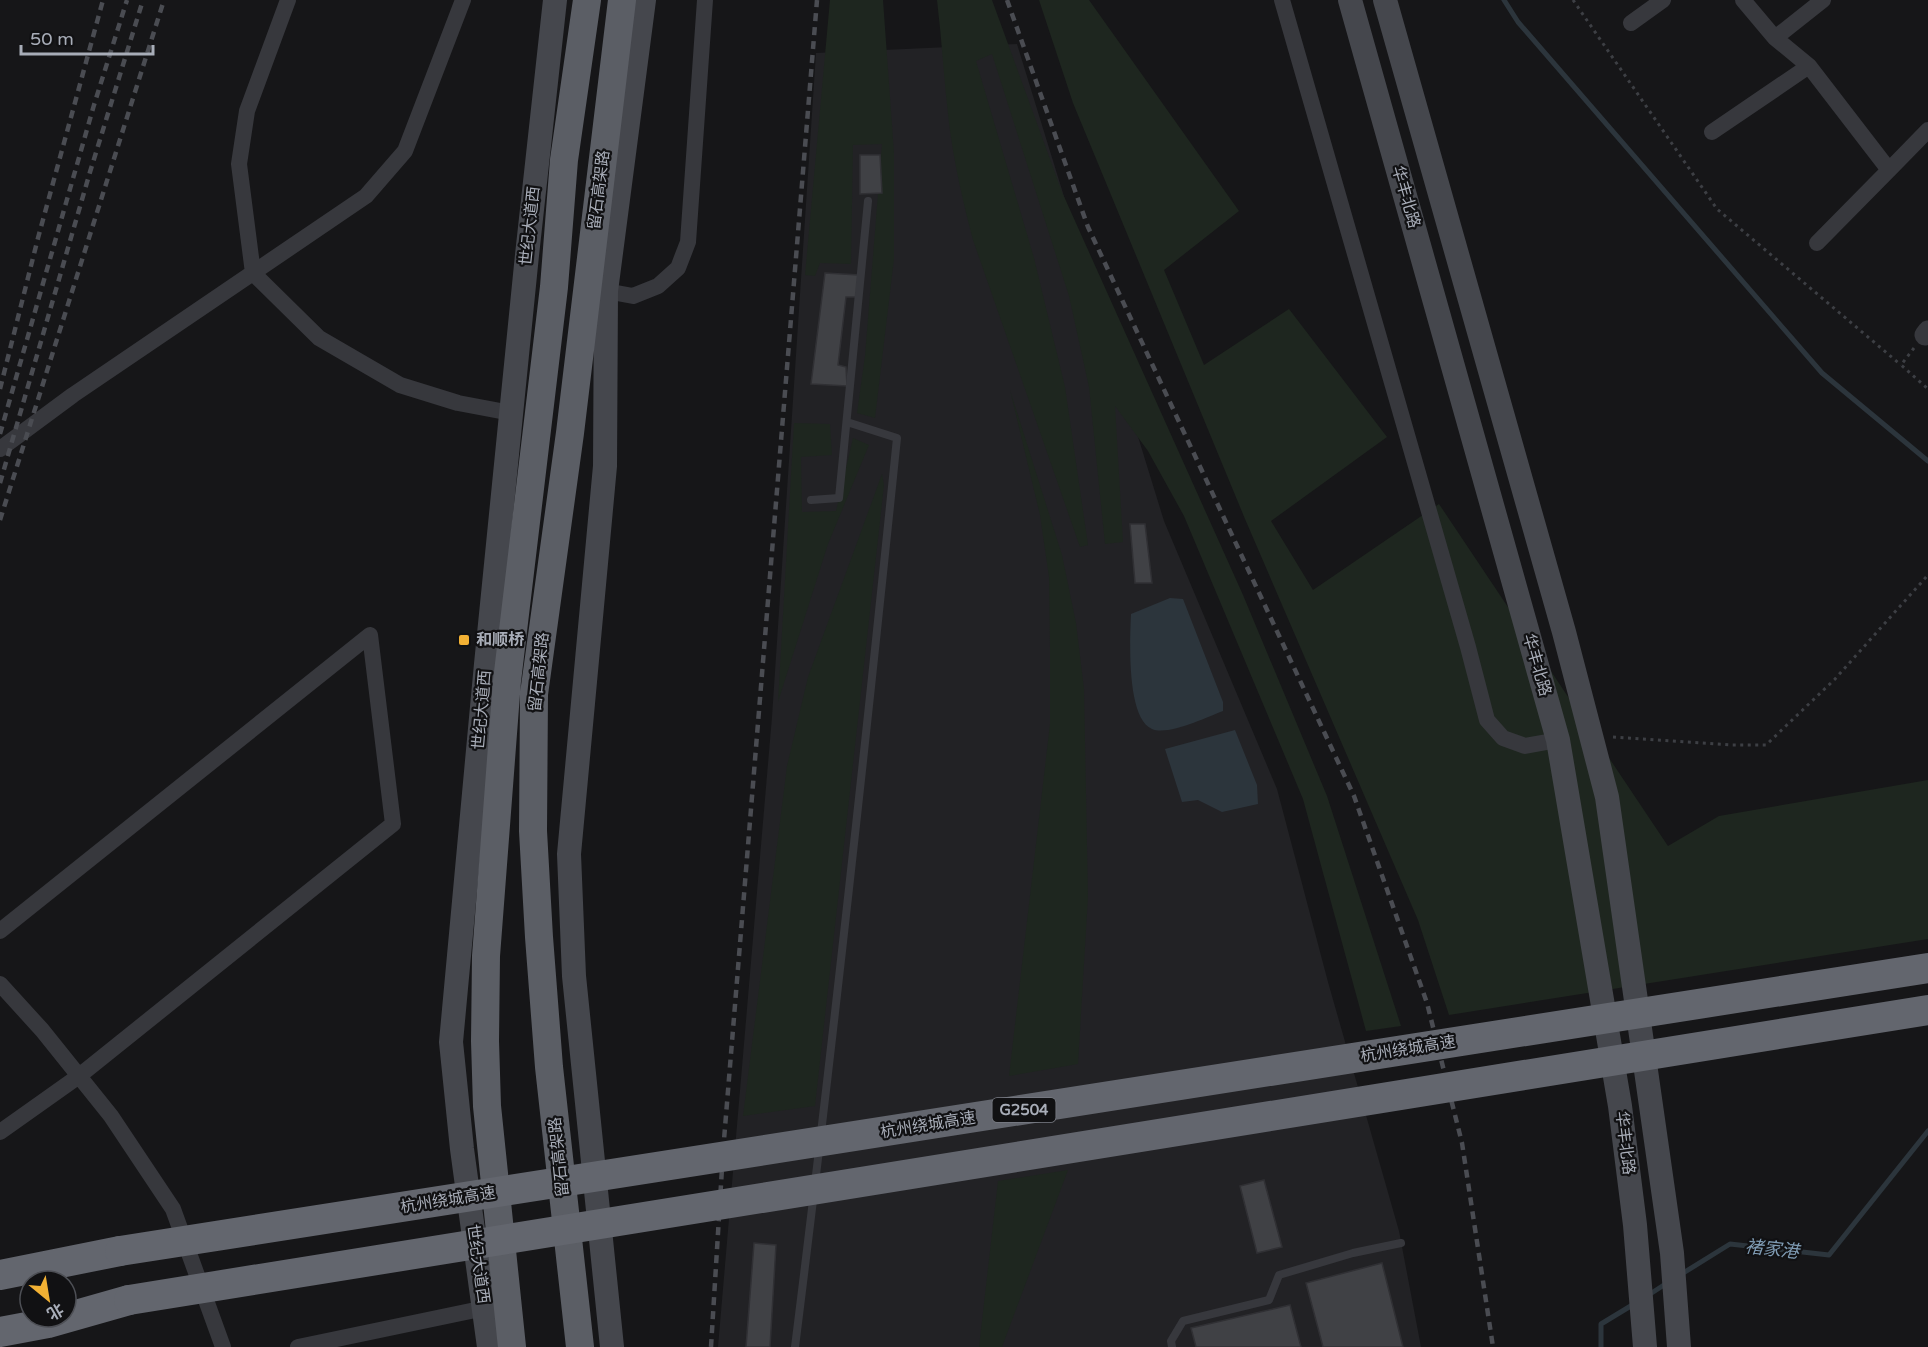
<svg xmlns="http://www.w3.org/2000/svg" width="1928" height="1347" viewBox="0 0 1928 1347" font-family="'Varela Round','Noto Sans SC',sans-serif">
  <rect width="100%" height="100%" fill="#161618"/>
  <path fill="#222225" d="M1017 44 1164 521 1277 789 1328 982 1399 1231 1421 1347H718L772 717 816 53Z"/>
  <path fill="#1e261f" d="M830 0H883L894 153V259L875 418 857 413 865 356 882 144 853 145 851 264 820 263 815 276 805 275Z
    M937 0H992L1062 192 1243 595 1327 796 1401 1026 1366 1031 1303 799 1184 516 1148 451 1115 406 1123 542 1105 544 1089 387 1069 296 992 54 976 61 1034 258 1065 387 1088 545 1080 547 973 240C963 202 954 163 949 123 944 82 942 41 937 0Z
    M1039 0H1089L1239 211 1164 270 1204 365 1289 309 1387 437 1271 521 1313 590 1439 504 1668 846 1719 816 1928 780V939L1449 1015 1418 920 1245 519 1073 103Z
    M1010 390 1062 555 1076 623 1084 689 1088 897 1078 1064 1009 1076 1050 724V647L1049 577 1040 515Z
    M794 423 830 424 832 455 801 457 802 512 836 511 853 438 869 445 828 544 778 702Z
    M882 474 884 485 815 1106 743 1116 787 766 808 677Z
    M1068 1170 1002 1347H979L998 1181Z"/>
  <path fill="#2c353c" d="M1170 598 1183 599 1223 702V711C1207 717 1168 736 1152 729 1126 718 1130 638 1131 614Z
    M1235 730 1257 785 1258 804 1222 812 1198 800 1182 802 1165 749Z"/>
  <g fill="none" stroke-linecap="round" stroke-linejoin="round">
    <path stroke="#2c353c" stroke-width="5" d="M1504 0 1518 22 1822 373 1928 461
      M1680 1275 1730 1244 1829 1255 1928 1131
      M1647 1296 1667 1283
      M1601 1347V1324L1634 1304"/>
  </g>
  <path fill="#404145" stroke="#303034" stroke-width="1.5" d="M860 155H880L882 193 860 194Z
    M825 273 859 275 857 297H846L838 365 846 367 847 386 811 384Z
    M1130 524H1145L1152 583H1135Z
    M1264 1180 1282 1247 1257 1253 1240 1186Z
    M754 1243 776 1245 770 1347H746Z
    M1382 1263 1403 1347H1323L1306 1283Z
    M1290 1305 1301 1347H1196L1191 1328Z"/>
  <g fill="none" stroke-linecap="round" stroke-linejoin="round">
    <path stroke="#3d3f44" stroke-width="3" stroke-dasharray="3 4.5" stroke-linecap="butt" d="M1573 0 1717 209 1901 365
      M1914 348 1901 365 1928 389
      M1613 737 1732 745H1766L1835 679 1928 575"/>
    <path stroke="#37383d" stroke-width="8" d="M811 500 839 498 868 201
      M795 1347C833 1044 866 741 897 438L847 422
      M1172 1347 1171 1341 1183 1321 1269 1300 1279 1275 1353 1253 1401 1243"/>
    <path stroke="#37383d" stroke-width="16" d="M288 0 247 111 239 164 253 273 319 338 400 385 458 403 511 413
      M1282 0 1468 647 1487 720 1503 738 1525 746 1558 740
      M1743 0 1775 38 1809 66 1889 170 1928 130
      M1631 23 1663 0
      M1775 38 1823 0
      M1712 132 1809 66
      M1817 243 1889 170
      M606 291 633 296 658 286 678 268 688 242 705 0
      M0 449 73 395 366 196 405 151 463 0
      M0 931 370 635 393 824 79 1076 0 1132
      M0 984 42 1030 111 1116 173 1209 223 1347
      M298 1347 485 1308"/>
    <path stroke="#37383d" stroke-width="21" d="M1925 335 1928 331"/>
    <path stroke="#45474d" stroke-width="24" d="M1350 0 1558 740 1620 1106 1635 1225 1645 1347
      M1385 0 1564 632 1607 797 1672 1253 1679 1347
      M489 1347 462 1149 451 1042 486 664 527 255 555 0
      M612 1347 574 976 569 854 605 466 606 291 644 0"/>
    <path stroke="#5b5e65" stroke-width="28" d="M512 1347 487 1106 485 1041 486 956 507 681 554 287 564 160 587 0
      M580 1347 549 1067 539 937 533 831 534 694 570 433 622 0"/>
    <path stroke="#63666e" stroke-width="30" d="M0 1275 120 1251
      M0 1332 48 1323 129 1300"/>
    <path stroke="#4a4c52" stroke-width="4.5" stroke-dasharray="8 6" stroke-linecap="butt" d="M1007 0 1088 227 1354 796 1427 1003 1462 1143 1493 1347
      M0 389 38 238 103 0
      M0 434 94 105 127 0
      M0 483 90 172 143 0
      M0 520 164 0
      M711 1347 723 1152 817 0"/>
    <path stroke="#63666e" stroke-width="30" d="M120 1251 1928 968
      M129 1300 1928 1010"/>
  </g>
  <rect fill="#f2b134" stroke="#111113" stroke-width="2" x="458" y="634" width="12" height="12" rx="3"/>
  <g text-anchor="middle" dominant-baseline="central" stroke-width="4.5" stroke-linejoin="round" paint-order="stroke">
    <rect fill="#111113" stroke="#7b7e86" stroke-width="1.5" x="992.5" y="1098" width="63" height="24" rx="4.5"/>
    <g font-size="15" font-weight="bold" fill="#a8adb8">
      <text x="1024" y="1110">G2504</text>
    </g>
    <g font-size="16" fill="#a8adb8" stroke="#111113">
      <text transform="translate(599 190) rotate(-83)">留石高架路</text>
      <text transform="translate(1406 197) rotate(74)">华丰北路</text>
      <text transform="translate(530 226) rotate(-84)">世纪大道西</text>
      <text transform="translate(1537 665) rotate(74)">华丰北路</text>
      <text transform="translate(539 672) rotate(-84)">留石高架路</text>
      <text transform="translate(482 710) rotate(-85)">世纪大道西</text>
      <text transform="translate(1408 1049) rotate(-9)">杭州绕城高速</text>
      <text transform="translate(928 1125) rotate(-9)">杭州绕城高速</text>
      <text transform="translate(1625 1143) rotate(83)">华丰北路</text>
      <text transform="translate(559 1157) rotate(-96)">留石高架路</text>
      <text transform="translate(448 1200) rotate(-9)">杭州绕城高速</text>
      <text transform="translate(478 1264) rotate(82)">世纪大道西</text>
    </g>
    <g font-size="16" font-weight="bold" fill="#a8adb8" stroke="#111113" text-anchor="start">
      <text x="476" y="640">和顺桥</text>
    </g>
    <g font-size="18" font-style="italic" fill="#7f9bb3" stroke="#111113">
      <text transform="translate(1772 1249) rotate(6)">褚家港</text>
    </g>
  </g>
  <g transform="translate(48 1299) rotate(150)"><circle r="28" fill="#111113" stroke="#4d4f55" stroke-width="1.5"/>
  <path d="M0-4.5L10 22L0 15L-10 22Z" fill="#f2b134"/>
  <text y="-9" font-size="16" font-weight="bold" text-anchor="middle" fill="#a8adb8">北</text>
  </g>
  <path d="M21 45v9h132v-9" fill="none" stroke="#a8adb8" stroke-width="3"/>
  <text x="30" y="45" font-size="18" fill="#a8adb8" stroke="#111113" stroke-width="4.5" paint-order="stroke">50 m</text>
</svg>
